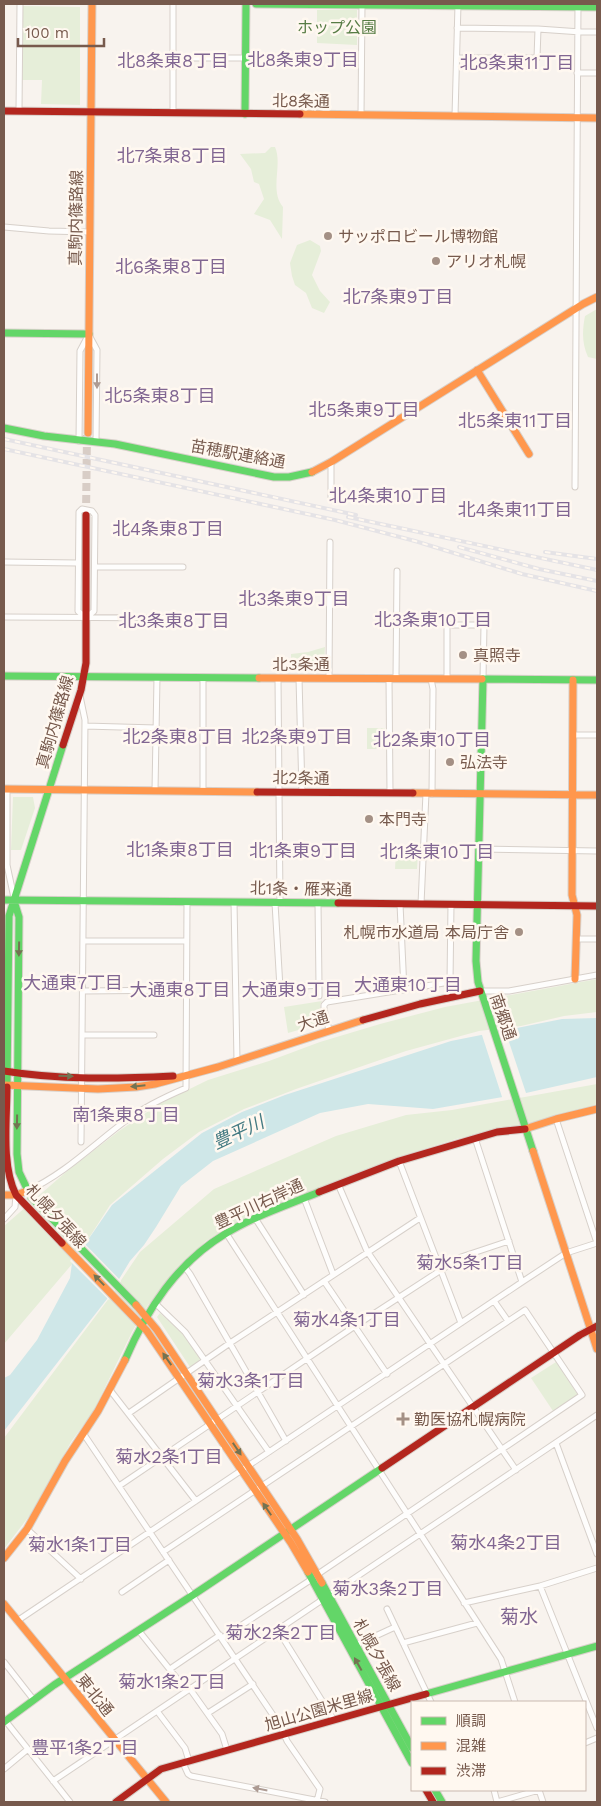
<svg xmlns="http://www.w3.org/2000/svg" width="601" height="1806" viewBox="0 0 601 1806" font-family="'Work Sans','Noto Sans JP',sans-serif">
  <rect width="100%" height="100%" fill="#f8f3ee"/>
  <path fill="#e6eed9" d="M23 6 80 7V105L41 104 42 80H22Z
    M317 10H357V45L317 43Z
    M271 147H275C283 165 269 190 283 207L282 239 270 220 254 214 264 199 259 184 254 182 251 169 240 154 265 153Z
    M310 240 320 246 321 251 312 275 320 291 330 302 324 313 312 308 306 293 295 285 292 276 290 263 297 245Z
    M597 309V359L588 357C582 343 582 332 585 316Z
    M325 647 324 666 291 665V654L308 652Z
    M367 728H385V749H367Z
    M13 797H33L35 808 21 850H11Z
    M396 851H418L417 869H395Z
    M597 979V1012L564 1016 521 1026 479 1031 406 1051 296 1089 244 1109 199 1132 163 1159 110 1205 73 1263 4 1344V1226L66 1172 119 1131 159 1104 208 1080 269 1061 320 1042 380 1024 445 1007Z
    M322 1001 320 1005 323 1023 288 1033 284 1007Z
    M597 1084V1107L512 1128 489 1131 456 1139 398 1157 344 1178 258 1213 231 1225 206 1241 171 1276 148 1305 132 1332 93 1412 71 1442 30 1515 4 1549V1438L107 1301 140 1252 214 1189 336 1136 406 1115 452 1110Z
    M160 1313 182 1333 201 1359 190 1367 157 1317Z
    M556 1362 578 1395 553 1411 531 1378Z"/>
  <path fill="#cfe7e8" d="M597 1018V1077L526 1093 433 1109 368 1104 320 1113 213 1161 181 1186 156 1227 144 1245 130 1261 107 1299 4 1431V1378L10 1375 37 1340 70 1278 72 1263 112 1205 202 1133 242 1112 285 1095 451 1041 562 1019Z"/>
  <path fill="#f8f3ee" d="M504 1027 527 1096 503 1100 481 1032Z
    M83 1242 121 1281 109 1300 70 1261Z"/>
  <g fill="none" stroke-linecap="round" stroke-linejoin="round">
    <path stroke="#d8cdc6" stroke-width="8" stroke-dasharray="8 4" stroke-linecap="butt" d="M86 515 87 435"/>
    <g stroke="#d7d0ca" stroke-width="7">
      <path id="street" d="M173 4V113
        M457 28 538 29 581 32H597
        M173 58H246
        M457 58H537L538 29
        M577 73H597
        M19 111 20 4
        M361 115 362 5
        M455 116 458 4
        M4 227 49 231 90 232
        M90 337 97 350 96 442
        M79 441 80 351 88 336
        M331 462V497
        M575 487 578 4
        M82 509 92 511 95 515 94 611 86 618 78 611 79 512Z
        M4 562 78 563
        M95 567H183
        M4 617 182 618
        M203 677V791
        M278 678 280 903
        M299 678 302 792
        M329 678 330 542
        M389 678 390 793
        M396 678 397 571
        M431 679 433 689 432 794
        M447 679V625H484L483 679
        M80 696 85 720 81 1142
        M85 726 156 728
        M573 735H597
        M7 790V865L14 898
        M155 791 157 677
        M479 849 597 851
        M234 902 237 1061
        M275 903 280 988 319 985 318 903
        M400 904 404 990
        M421 904 426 793
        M576 939H597
        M83 941H186
        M319 985V996
        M83 991 186 990
        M480 991H509L597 975
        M329 1030 324 1009V1005L327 1002 450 982 451 904
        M82 1035H154
        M556 1119 597 1243
        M475 1138 522 1282
        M399 1161 461 1323
        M338 1184 367 1251 516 1470
        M27 1191C65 1174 95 1143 128 1119 146 1106 165 1097 186 1088L187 902
        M304 1198 333 1274
        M255 1218 304 1295
        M4 1219 15 1207 16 1195
        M226 1233 501 1659 515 1702
        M184 1266 190 1274 286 1441
        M324 1281 387 1374
        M494 1301 508 1321
        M155 1303 185 1332 269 1452
        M110 1390 196 1501
        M129 1413 230 1343 420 1218
        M83 1433 281 1727 287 1741 320 1789 317 1801
        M556 1443 597 1554
        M119 1486 355 1326 461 1257 509 1241
        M27 1529 81 1579
        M163 1552 525 1310 582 1395 318 1574
        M540 1586 597 1728
        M122 1592 169 1560
        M464 1603 540 1586 597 1568
        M387 1609 431 1702
        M17 1621 522 1282 566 1253 597 1243
        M278 1630 334 1720
        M139 1631 187 1691
        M222 1638 312 1579
        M403 1643 477 1623
        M356 1645 395 1627
        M4 1662 33 1699
        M170 1669 220 1635
        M190 1689 222 1734 227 1750
        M157 1711 185 1748 189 1761
        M208 1713 253 1684
        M4 1719 70 1802
        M585 1743 597 1738
        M183 1763 188 1774 191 1776 325 1802
        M4 1769 28 1749
        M53 1781 597 1415
        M494 1790 497 1802 539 1790
        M539 1790 543 1802"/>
    </g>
    <g stroke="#d8d0ca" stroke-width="9">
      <path id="fast" d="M256 4 597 7
        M245 114 246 4
        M4 333 89 334
        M4 428 44 436 115 444 274 477H289L312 472
        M4 676 259 678
        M482 679 597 680
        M483 679 476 961 478 982 533 1151
        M4 900 338 903
        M14 901 19 917 17 1154 19 1172 31 1197 136 1305
        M7 1087 9 916 63 745
        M125 1360C147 1309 177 1263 225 1234 254 1216 288 1205 319 1192
        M308 1572 412 1763
        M322 1583 412 1748
        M426 1694 597 1646
        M4 1722 54 1685 193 1595 382 1468
        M435 1790 442 1802"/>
    </g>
    <g stroke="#d8d0ca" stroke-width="9">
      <path id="slow" d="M300 114 597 118
        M477 370 529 454
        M88 433 92 4
        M312 472 331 462 583 304 597 297
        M259 678 482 679
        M573 680 572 895 577 915 575 979
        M4 789 257 792
        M413 793 597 795
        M4 1085 98 1089 136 1087 155 1084 218 1067 363 1020
        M525 1129 556 1119 597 1109
        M533 1151 597 1349
        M4 1195H16L27 1191
        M62 1243 147 1331 291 1543 308 1572
        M136 1305 157 1330 297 1539 322 1583
        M4 1558 27 1529 65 1461 98 1411 125 1360
        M4 1604 166 1802"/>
    </g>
    <g stroke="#d8d0ca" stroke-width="9">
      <path id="jam" d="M4 111 300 114
        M63 745 81 690 86 663V515
        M257 792 413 793
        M338 903 597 906
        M363 1020 420 1004 480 991
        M4 1071C60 1080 116 1079 173 1076
        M7 1087C7 1120 1 1165 16 1195L62 1243
        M319 1192 399 1161 497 1132 525 1129
        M382 1468 580 1335 597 1326
        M426 1790 433 1802
        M116 1802 161 1769 426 1694"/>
    </g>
    <use href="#street" stroke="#fefdfc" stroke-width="5"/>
    <use href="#fast" stroke="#63d668" stroke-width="7"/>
    <use href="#slow" stroke="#ff974d" stroke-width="7"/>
    <use href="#jam" stroke="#b3261e" stroke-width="7"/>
    <g stroke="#e5e3e6" stroke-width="4">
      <path id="rail" d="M4 439 356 515
        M4 449 335 520 415 541 522 574 597 591
        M348 517 597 570
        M459 547 539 569 597 581
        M545 552 597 559"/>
    </g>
    <use href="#rail" stroke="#fff8f0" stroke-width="2" stroke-dasharray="5.5" stroke-linecap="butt"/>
  </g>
  <defs><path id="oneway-solid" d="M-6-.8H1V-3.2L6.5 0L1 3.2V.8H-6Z" transform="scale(1.25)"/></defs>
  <g fill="#ad9b93">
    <use href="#oneway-solid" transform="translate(97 381) rotate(90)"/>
    <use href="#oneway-solid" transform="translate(260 1789) rotate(-169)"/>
  </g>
  <g fill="#737352">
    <use href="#oneway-solid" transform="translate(19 949) rotate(91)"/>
    <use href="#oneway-solid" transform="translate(66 1076) rotate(2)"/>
    <use href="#oneway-solid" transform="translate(138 1086) rotate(174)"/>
    <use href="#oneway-solid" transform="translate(17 1122) rotate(91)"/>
    <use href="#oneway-solid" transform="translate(99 1280) rotate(-134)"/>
    <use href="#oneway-solid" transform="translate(167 1359) rotate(-125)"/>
    <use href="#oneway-solid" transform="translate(237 1449) rotate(56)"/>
    <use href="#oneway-solid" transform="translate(267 1509) rotate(-124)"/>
    <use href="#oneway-solid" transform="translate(358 1664) rotate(-119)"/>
  </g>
  <g fill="#a49085" stroke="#fff8f0" stroke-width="2">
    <circle cx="328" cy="236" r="5"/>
    <circle cx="436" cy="261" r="5"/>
    <circle cx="463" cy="655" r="5"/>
    <circle cx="450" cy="762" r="5"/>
    <circle cx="369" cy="819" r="5"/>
    <circle cx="519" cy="932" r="5"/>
    <path d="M400.5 1411.5h5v5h5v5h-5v5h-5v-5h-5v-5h5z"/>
  </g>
  <g text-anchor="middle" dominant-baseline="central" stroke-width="5" stroke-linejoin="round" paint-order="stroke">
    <g font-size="16" fill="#577c45" stroke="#fff8f0">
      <text x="337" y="27">ホップ公園</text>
    </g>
    <g font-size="16" fill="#775a4d" stroke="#fff8f0">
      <text transform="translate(301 101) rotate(1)">北8条通</text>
      <text transform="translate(76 218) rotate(-89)">真駒内篠路線</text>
      <text transform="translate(238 454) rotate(10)">苗穂駅連絡通</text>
      <text x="301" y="664">北3条通</text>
      <text transform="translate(55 722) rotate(-74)">真駒内篠路線</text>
      <text transform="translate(301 778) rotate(1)">北2条通</text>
      <text transform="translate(301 889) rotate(1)">北1条・雁来通</text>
      <text transform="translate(503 1017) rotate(71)">南郷通</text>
      <text transform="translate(313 1021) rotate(-18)">大通</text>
      <text transform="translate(259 1204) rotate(-25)">豊平川右岸通</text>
      <text transform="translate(56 1216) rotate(47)">札幌夕張線</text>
      <text transform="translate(377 1655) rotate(61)">札幌夕張線</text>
      <text transform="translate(95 1695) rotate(51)">東北通</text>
      <text transform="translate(319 1710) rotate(-16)">旭山公園米里線</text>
    </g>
    <g font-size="16" fill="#775a4d" stroke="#fff8f0" text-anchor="start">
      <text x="338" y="236">サッポロビール博物館</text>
      <text x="446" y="261">アリオ札幌</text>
      <text x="473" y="655">真照寺</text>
      <text x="460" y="762">弘法寺</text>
      <text x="379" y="819">本門寺</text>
      <text x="509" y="932" text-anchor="end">札幌市水道局 本局庁舎</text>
      <text x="414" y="1419">勤医協札幌病院</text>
    </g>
    <g font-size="18" fill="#816692" stroke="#fff8f0">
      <text x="303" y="59">北8条東9丁目</text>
      <text x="173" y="60">北8条東8丁目</text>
      <text x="517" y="62">北8条東11丁目</text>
      <text x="172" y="155">北7条東8丁目</text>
      <text x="171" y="266">北6条東8丁目</text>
      <text x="398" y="296">北7条東9丁目</text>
      <text x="160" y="395">北5条東8丁目</text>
      <text x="364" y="409">北5条東9丁目</text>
      <text x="515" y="420">北5条東11丁目</text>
      <text x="388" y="495">北4条東10丁目</text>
      <text x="515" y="509">北4条東11丁目</text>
      <text x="168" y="528">北4条東8丁目</text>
      <text x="294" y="598">北3条東9丁目</text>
      <text x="433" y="619">北3条東10丁目</text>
      <text x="174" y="620">北3条東8丁目</text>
      <text x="178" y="736">北2条東8丁目</text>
      <text x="297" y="736">北2条東9丁目</text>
      <text x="432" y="739">北2条東10丁目</text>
      <text x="180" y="849">北1条東8丁目</text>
      <text x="303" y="850">北1条東9丁目</text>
      <text x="437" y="851">北1条東10丁目</text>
      <text x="73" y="982">大通東7丁目</text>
      <text x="408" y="984">大通東10丁目</text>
      <text x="180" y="989">大通東8丁目</text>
      <text x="292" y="989">大通東9丁目</text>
      <text x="126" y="1114">南1条東8丁目</text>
      <text x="470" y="1262">菊水5条1丁目</text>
      <text x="347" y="1319">菊水4条1丁目</text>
      <text x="251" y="1380">菊水3条1丁目</text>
      <text x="169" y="1456">菊水2条1丁目</text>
      <text x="506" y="1542">菊水4条2丁目</text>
      <text x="80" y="1544">菊水1条1丁目</text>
      <text x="388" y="1588">菊水3条2丁目</text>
      <text x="281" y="1632">菊水2条2丁目</text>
      <text x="172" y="1681">菊水1条2丁目</text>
      <text x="85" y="1747">豊平1条2丁目</text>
    </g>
    <g font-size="18" font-style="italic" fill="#437a82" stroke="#fff8f0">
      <text transform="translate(238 1132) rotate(-25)">豊平川</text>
    </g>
    <g font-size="19" fill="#816692" stroke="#fff8f0">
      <text x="519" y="1616">菊水</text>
    </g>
  </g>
  <rect width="601" height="1806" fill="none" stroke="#775a4d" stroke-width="10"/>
  <rect x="411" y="1701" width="175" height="90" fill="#fff8f0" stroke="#c9b9af"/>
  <rect x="421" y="1717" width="25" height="8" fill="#63d668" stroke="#c9b9af"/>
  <text x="456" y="1726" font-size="15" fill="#775a4d">順調</text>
  <rect x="421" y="1742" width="25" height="8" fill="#ff974d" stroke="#c9b9af"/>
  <text x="456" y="1751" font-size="15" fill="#775a4d">混雑</text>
  <rect x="421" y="1767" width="25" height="8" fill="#b3261e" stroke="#c9b9af"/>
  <text x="456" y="1776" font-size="15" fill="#775a4d">渋滞</text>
  <path d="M18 38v8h86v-8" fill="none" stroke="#775a4d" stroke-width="2.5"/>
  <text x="25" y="38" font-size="15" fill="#775a4d" stroke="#fff8f0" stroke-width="4" paint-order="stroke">100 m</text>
</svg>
